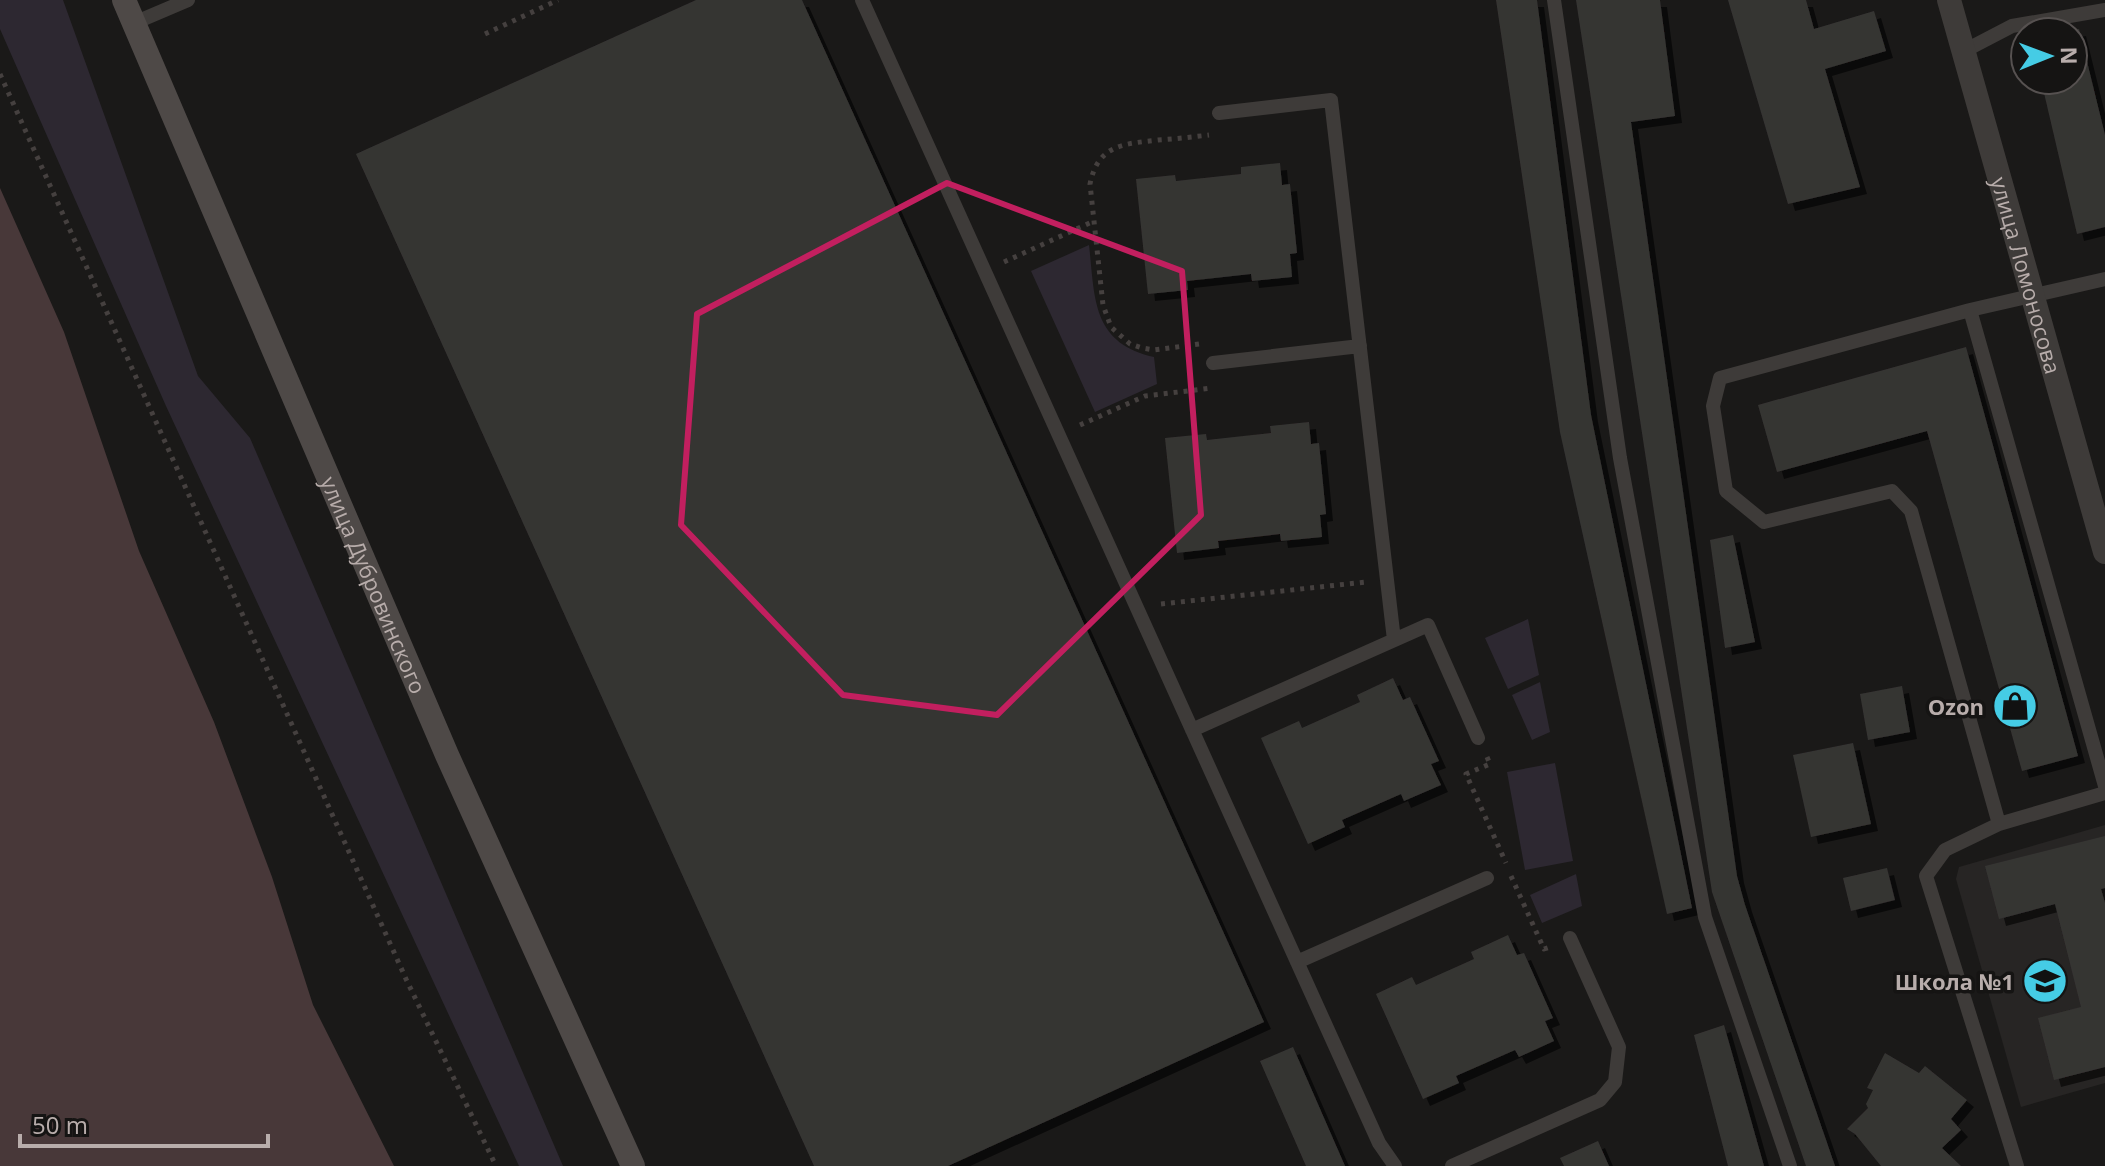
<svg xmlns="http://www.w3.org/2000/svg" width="2105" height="1166" viewBox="0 0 2105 1166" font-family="'Open Sans',sans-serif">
  <defs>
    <filter id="shadow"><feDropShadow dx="7" dy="7" stdDeviation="0" flood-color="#0009"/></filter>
  </defs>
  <rect width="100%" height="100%" fill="#1a1918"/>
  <path fill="#272524" d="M2105 825V1083L2021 1107 1956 879 1959 867Z"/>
  <path fill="#2d2831" d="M0 0H63L198 376 250 438 563 1166H519L166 406 0 29Z
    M1089 245C1095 297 1091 343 1154 357L1157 384 1095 412 1031 271Z
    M1528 619 1539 675 1508 689 1485 638Z
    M1540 682 1550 732 1532 740 1512 695Z
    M1555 763 1573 861 1525 870 1507 772Z
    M1576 874 1582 906 1542 923 1530 895Z"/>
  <path fill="#483839" d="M0 188 64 332 139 551 214 722 272 877 313 1005 394 1166H0Z"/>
  <path fill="#363433" filter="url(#shadow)" d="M696 0H802L1264 1022 948 1166H814L356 154Z
    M1496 0H1537L1591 415 1692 908 1667 914 1560 432Z
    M1576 0H1660L1675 116 1631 122 1737 876 1745 905 1835 1166H1806L1712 892Z
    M1728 0H1806L1814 29 1874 11 1886 51 1825 69 1860 187 1788 204Z
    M2079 29 2105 135V227L2077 234 2041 80H2073V30Z
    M1280 163 1282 185 1290 184 1297 253 1290 254 1292 277 1252 281 1251 274 1187 281 1188 290 1148 294 1136 179 1175 175 1176 181 1241 174V167Z
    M1966 347 2078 756 2022 771 1927 431 1777 472 1758 405Z
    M1309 422 1311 444 1319 443 1326 514 1320 515 1322 537 1281 541 1280 534 1218 541 1219 548 1177 553 1165 438 1206 434 1207 440 1271 433 1270 426Z
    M1733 535 1755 642 1725 648 1710 540Z
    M1393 678 1403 700 1410 697 1439 761 1431 764 1441 785 1404 801 1401 794 1342 820 1345 827 1308 844 1261 738 1299 721 1302 728 1360 702 1357 695Z
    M1902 686 1910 732 1868 740 1860 694Z
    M1853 743 1871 824 1811 837 1793 755Z
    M2105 836V888L2101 889 2105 903V1067L2054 1080 2038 1018 2081 1007 2055 904 1999 919 1985 866Z
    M1887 868 1895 900 1851 911 1843 878Z
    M1508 935 1517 955 1524 953 1553 1018 1545 1021 1554 1041 1519 1057 1515 1050 1456 1076 1459 1083 1423 1099 1376 994 1412 977 1416 985 1474 959 1471 952Z
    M1724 1025 1764 1166H1728L1694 1035Z
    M1293 1047 1345 1166H1306L1260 1061Z
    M1885 1053 1919 1073 1925 1066 1967 1100 1951 1119 1961 1130 1942 1148 1961 1166H1881L1855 1134 1847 1129 1868 1108 1866 1104 1873 1090 1867 1088Z
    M1598 1141 1609 1166H1564L1560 1158Z"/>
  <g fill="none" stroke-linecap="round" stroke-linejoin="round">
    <path stroke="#45403f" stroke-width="5" stroke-dasharray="4 6" stroke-linecap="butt" d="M485 34 558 0
      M0 74 406 979 496 1166
      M1004 262 1094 221
      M1199 344 1154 350 1142 348 1130 344 1111 327 1103 305 1090 184C1098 144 1124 144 1158 140 1175 139 1192 137 1209 135
      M1080 425 1145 396 1212 388
      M1161 604 1366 582
      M1487 757 1490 764 1466 774 1506 863
      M1511 876 1544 949 1550 947"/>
    <path stroke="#3e3b39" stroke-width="14" d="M862 0 1379 1143 1395 1166
      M1554 0 1620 458 1705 917 1790 1166
      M134 23 188 0
      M1964 51 2012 26 2105 10
      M1219 113 1331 100 1394 640
      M1970 310 2105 786
      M1213 363 1360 346
      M1192 730 1428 625 1478 738
      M1999 824 1911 511 1892 491 1764 522 1726 491 1713 406 1720 378 1970 310 2105 279
      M1297 962 1487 878
      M1452 1166 1600 1100 1615 1082 1619 1047 1570 938
      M2017 1166 1926 876 1945 850 1999 824 2105 793"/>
    <path stroke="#3e3b39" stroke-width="24" id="s1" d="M1949 0 2105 552"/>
    <path stroke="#4e4947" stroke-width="24" id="s2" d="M124 0 447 755 633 1166"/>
  </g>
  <path fill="none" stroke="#c21f5f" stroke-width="6" stroke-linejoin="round" d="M947 183 1182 271 1201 515 997 715 843 695 681 525 697 314Z"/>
  <defs>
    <g id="shop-disc" transform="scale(2.3)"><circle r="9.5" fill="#45cce5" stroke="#151413"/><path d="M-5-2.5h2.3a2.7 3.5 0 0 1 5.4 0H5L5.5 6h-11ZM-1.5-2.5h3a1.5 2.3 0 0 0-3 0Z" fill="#111"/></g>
    <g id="school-disc" transform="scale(2.3)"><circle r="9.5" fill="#45cce5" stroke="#151413"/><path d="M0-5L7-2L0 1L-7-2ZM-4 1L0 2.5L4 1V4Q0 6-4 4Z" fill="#111"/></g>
  </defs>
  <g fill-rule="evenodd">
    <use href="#shop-disc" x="2015" y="706"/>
    <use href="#school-disc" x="2045" y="981"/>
  </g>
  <g text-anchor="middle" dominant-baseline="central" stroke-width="7" stroke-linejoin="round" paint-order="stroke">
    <g font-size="22" fill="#b8adab" stroke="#151413">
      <text stroke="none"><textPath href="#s1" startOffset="286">улица Ломоносова</textPath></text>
      <text stroke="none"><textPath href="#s2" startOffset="636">улица Дубровинского</textPath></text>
    </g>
    <g font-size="22" font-weight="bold" fill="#b8adab" stroke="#151413" text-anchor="end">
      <text x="1984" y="706">Ozon</text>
      <text x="2014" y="981">Школа №1</text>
    </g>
  </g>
  <g transform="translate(2049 56) rotate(89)"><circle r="38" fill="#151413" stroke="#565150" stroke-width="2"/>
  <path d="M0-6L14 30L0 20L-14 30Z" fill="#45cce5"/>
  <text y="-12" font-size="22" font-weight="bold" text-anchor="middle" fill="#b8adab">N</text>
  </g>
  <path d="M20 1134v12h248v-12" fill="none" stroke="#b8adab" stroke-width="4"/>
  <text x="32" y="1134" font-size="24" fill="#b8adab" stroke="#151413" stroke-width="6" paint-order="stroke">50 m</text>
</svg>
